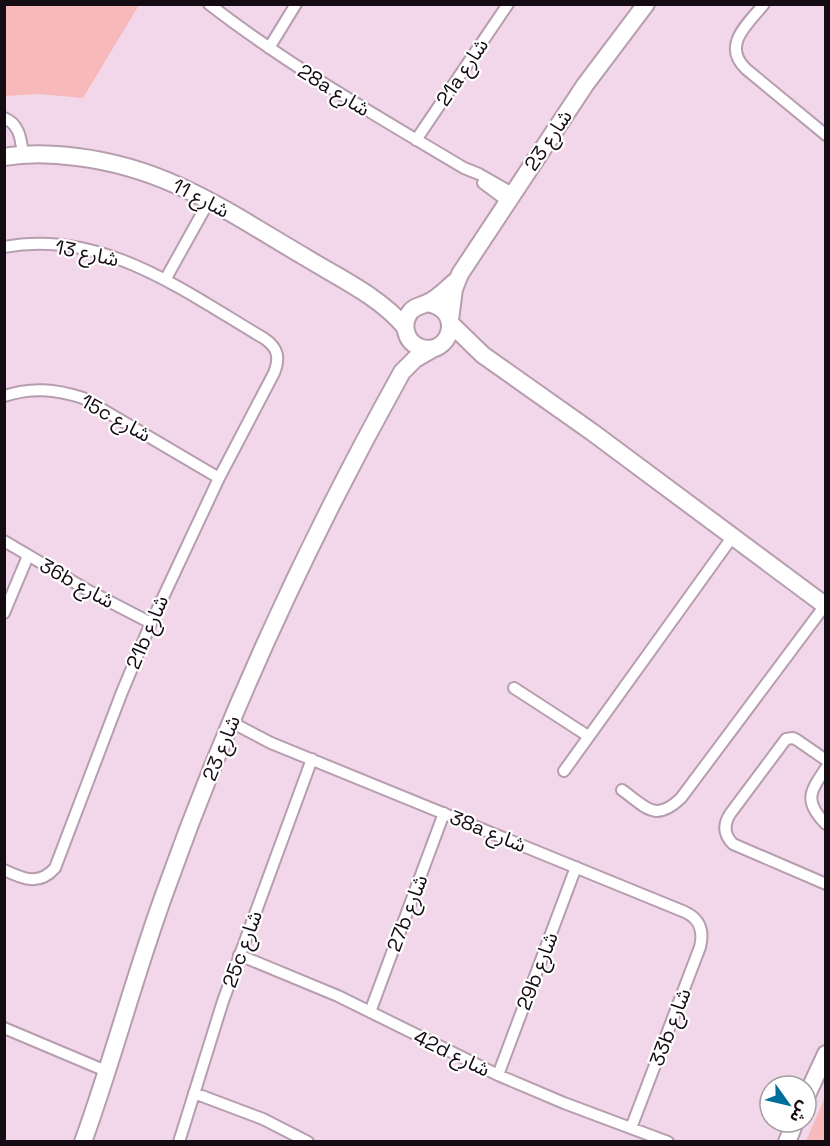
<svg xmlns="http://www.w3.org/2000/svg" width="830" height="1146" viewBox="0 0 830 1146" font-family="'Space Grotesk','Noto Sans Arabic',sans-serif">
  <rect width="100%" height="100%" fill="#f2d7ea"/>
  <path fill="#f7b9ba" d="M4 5 5 4 139 5 83 98 39 94 5 96Z
    M825 1097V1141H806Z"/>
  <g fill="none" stroke-linecap="round" stroke-linejoin="round">
    <g stroke="#b69daf" stroke-width="14">
      <path id="street" d="M209 4C289 66 377 116 464 168L479 174 512 193
        M764 4C748 24 721 45 746 69L826 135
        M269 48 296 4
        M4 118C20 124 21 140 23 155
        M416 140 508 4
        M483 183 507 201
        M4 247C102 228 185 292 265 339 278 348 280 358 274 373L219 478 151 623 122 692 55 868C39 886 23 879 4 870
        M165 280 209 201
        M4 396C32 387 55 389 83 398L219 478
        M4 541 89 591 151 623
        M4 613 28 556
        M514 688 588 736
        M231 722 271 743 685 912C700 919 704 931 700 947L631 1128
        M826 760 797 740 793 738 786 739 730 814C723 825 724 835 733 844L826 884
        M826 768C810 792 803 801 826 824
        M564 771 733 536
        M622 790C646 807 655 823 681 798L826 604
        M239 955 338 996 498 1075 564 1103 668 1142
        M370 1012 444 813
        M4 1028 106 1071
        M498 1075 576 867
        M194 1093 263 1119 308 1142
        M179 1142 223 1001 312 759"/>
    </g>
    <g stroke="#b69daf" stroke-width="20">
      <path id="secondary" d="M4 157C28 153 54 154 77 157 168 168 228 212 305 257 339 278 379 296 405 327
        M427 303C466 309 450 359 419 347 405 341 401 323 411 311 416 306 421 306 427 303 438 299 448 287 457 280
        M450 320 454 289 460 274 585 85 646 4
        M450 323 483 355 592 432 826 606
        M806 1097 826 1054
        M83 1142C113 1059 135 974 165 892 229 712 309 539 402 372L415 359 434 348
        M787 1142 795 1122"/>
    </g>
    <use href="#street" stroke="#fff" stroke-width="10"/>
    <use href="#secondary" stroke="#fff" stroke-width="16"/>
  </g>
  <g text-anchor="middle" dominant-baseline="central" stroke-width="4.5" stroke-linejoin="round" paint-order="stroke">
    <g font-size="20" fill="#150c13" stroke="#fff">
      <text transform="translate(462 72) rotate(-56)">21a شارع</text>
      <text transform="translate(334 90) rotate(32)">28a شارع</text>
      <text transform="translate(548 140) rotate(-56)">شارع 23</text>
      <text transform="translate(201 198) rotate(28)">شارع 11</text>
      <text transform="translate(87 253) rotate(12)">شارع 13</text>
      <text transform="translate(116 418) rotate(29)">15c شارع</text>
      <text transform="translate(77 583) rotate(29)">36b شارع</text>
      <text transform="translate(147 632) rotate(-67)">21b شارع</text>
      <text transform="translate(221 748) rotate(-68)">شارع 23</text>
      <text transform="translate(488 831) rotate(22)">38a شارع</text>
      <text transform="translate(407 913) rotate(-69)">27b شارع</text>
      <text transform="translate(242 949) rotate(-70)">25c شارع</text>
      <text transform="translate(537 971) rotate(-69)">29b شارع</text>
      <text transform="translate(670 1027) rotate(-69)">33b شارع</text>
      <text transform="translate(452 1053) rotate(26)">42d شارع</text>
    </g>
  </g>
  <rect width="830" height="1146" fill="none" stroke="#150c13" stroke-width="12"/>
  <g transform="translate(788 1104) rotate(124)"><circle r="28" fill="#ffffff" stroke="#a19ea1" stroke-width="1.5"/>
  <path d="M0-4.5L10 22L0 15L-10 22Z" fill="#006e9a"/>
  <text y="-9" font-size="16" font-weight="bold" text-anchor="middle" fill="#150c13">ش</text>
  </g>
</svg>
